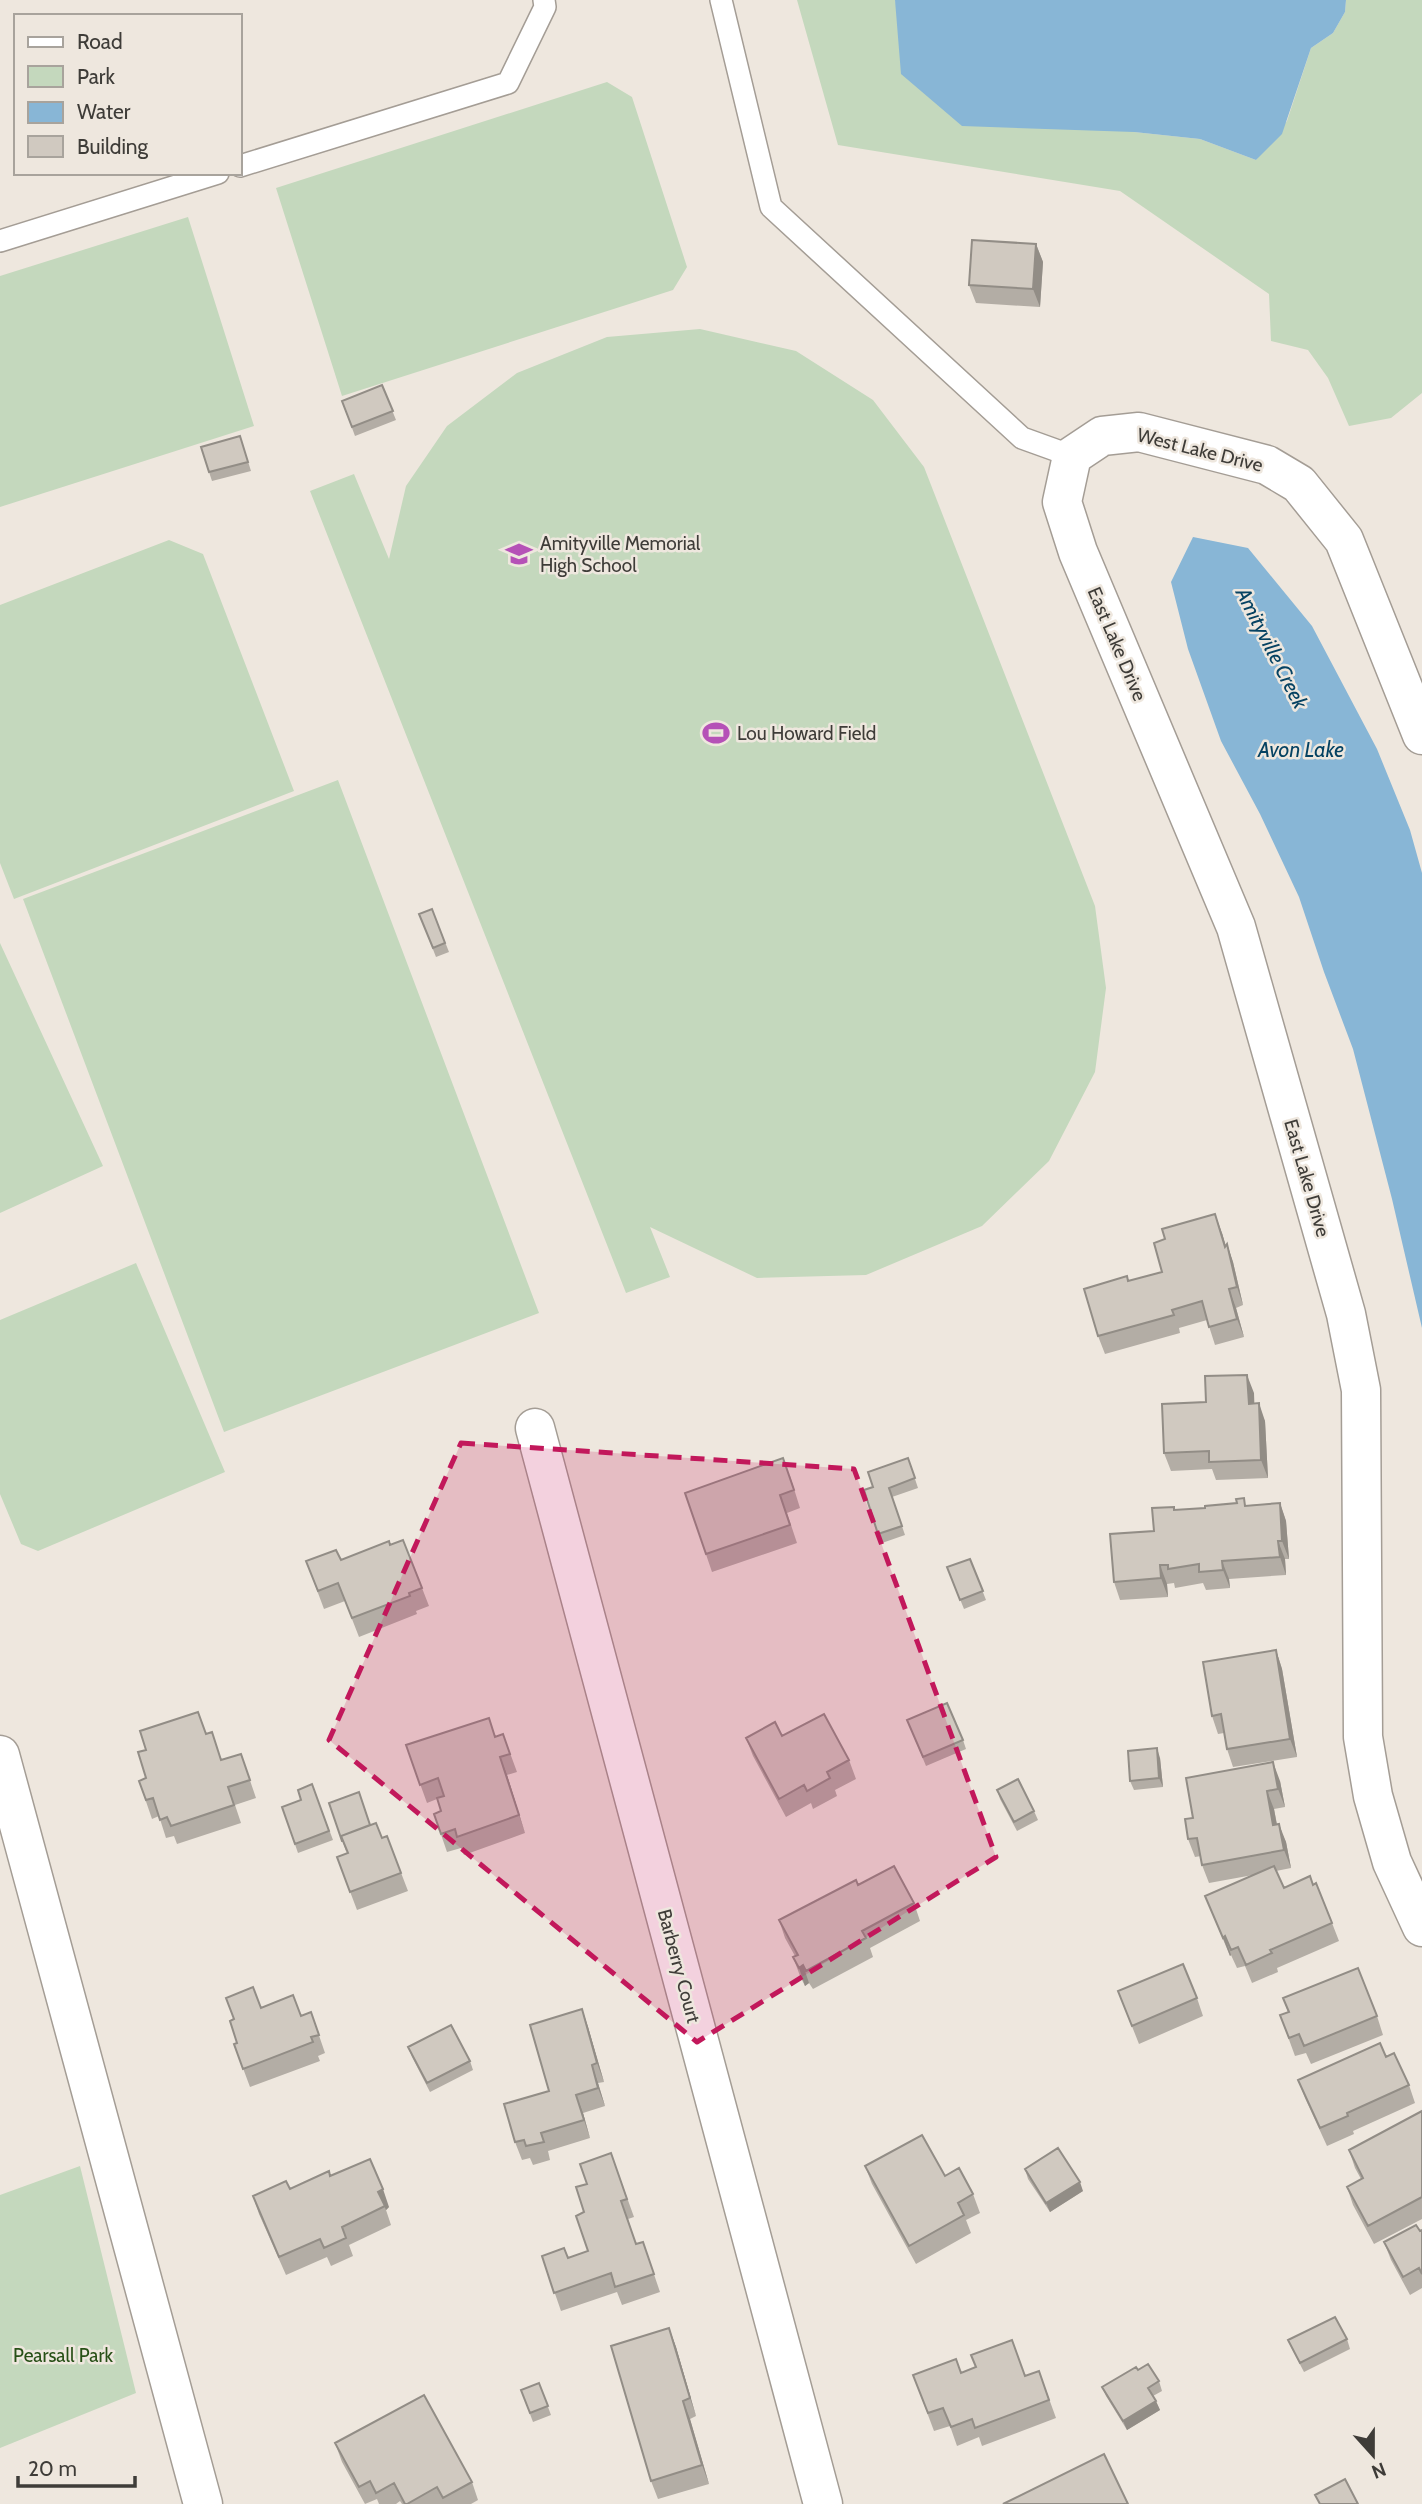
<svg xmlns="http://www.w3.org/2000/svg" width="1422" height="2504" viewBox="0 0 1422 2504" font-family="Cabin,sans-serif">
  <rect width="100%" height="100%" fill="#eee7de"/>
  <path fill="#c4d8bd" d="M797 0H895L896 4 1134 132 1200 139 1256 160 1287 121 1311 48 1333 33 1345 12 1346 0H1422V393L1391 418 1349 426 1328 378 1308 350 1271 341 1269 294 1120 191 838 145Z
    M607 82 632 97 687 267 673 290 342 396 276 188Z
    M188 217 254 426 0 507V276Z
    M700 329 796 351 873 400 924 467 1095 906 1106 988 1095 1072 1049 1161 982 1226 866 1275 757 1278 650 1227 670 1277 626 1293 310 491 354 474 389 559 406 486 447 426 517 373 607 337Z
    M169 540 203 554 294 791 14 899 0 863V605Z
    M338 780 539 1313 224 1432 23 899Z
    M0 943 103 1166 0 1213Z
    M136 1263 225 1472 38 1551 21 1544 0 1494V1320Z
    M80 2166 136 2393 0 2448V2195Z"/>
  <path fill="#88b6d6" d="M895 0H1346L1345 12 1333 33 1311 48 1282 134 1256 160 1200 139 1134 132 962 126 901 74Z
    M1193 537 1248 548 1312 626 1377 749 1410 830 1422 873V1328L1392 1199 1353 1049 1324 972 1299 897 1260 814 1221 741 1188 649 1171 582Z"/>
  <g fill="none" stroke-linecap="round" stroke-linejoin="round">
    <g stroke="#a49d95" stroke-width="24">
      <path id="service" d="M721 0 771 207 1022 438 1072 456
        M240 166 508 83 545 7 544 0
        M0 241 218 173"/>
    </g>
    <g stroke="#a49d95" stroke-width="41">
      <path id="minor" d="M1422 735 1344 540 1299 484 1267 465 1139 432 1102 436 1072 456 1062 502 1078 552 1236 927 1346 1314 1361 1390 1363 1737 1373 1796 1392 1862 1422 1927
        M535 1428 823 2504"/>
    </g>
    <g stroke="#a49d95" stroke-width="41">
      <path id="secondary" d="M0 1755 203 2504"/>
    </g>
    <use href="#service" stroke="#fff" stroke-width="21"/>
    <use href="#minor" stroke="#fff" stroke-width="38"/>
    <use href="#secondary" stroke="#fff" stroke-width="38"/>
  </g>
  <path fill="#b3ada5" d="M1036 244 1043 262 1040 307 976 303 969 285Z
    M382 385 396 420 355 436 342 401Z
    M240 436 251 471 212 481 209 472Z
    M432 909 449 952 436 957 419 914Z
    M1222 1233 1226 1246 1227 1244 1233 1262 1243 1305 1236 1308 1244 1337 1215 1345 1207 1320 1179 1328 1180 1333 1105 1354 1098 1336 1129 1281 1162 1272Z
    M1254 1393V1403L1265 1421 1268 1478 1216 1480 1212 1469 1171 1471 1164 1453 1206 1402Z
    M908 1458 918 1488 892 1497 905 1535 882 1543 864 1490 873 1487Z
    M790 1476 800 1508 787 1513 797 1543 712 1572 685 1493Z
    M1280 1503 1286 1521 1289 1559H1285L1286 1575 1229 1579 1230 1588 1206 1590 1203 1583 1175 1588 1174 1583 1167 1584 1168 1597 1120 1600 1114 1582 1154 1531 1175 1510Z
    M390 1545 422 1588 429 1606 416 1611 417 1614 359 1637 345 1601 324 1609 306 1561 341 1560Z
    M970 1559 986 1600 964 1609 947 1567Z
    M1276 1650 1282 1669 1297 1757 1233 1767 1227 1749 1224 1733 1218 1734 1212 1716Z
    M907 1720 963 1740 966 1749 926 1766Z
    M206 1734 222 1760 241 1754 256 1798 235 1805 241 1823 177 1844 174 1836 166 1838 159 1816 152 1819 139 1781 146 1778Z
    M503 1734 517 1772 507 1775 525 1833 464 1855 461 1848 447 1852 434 1814 441 1811 437 1799 427 1803 406 1745 495 1737Z
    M782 1736 849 1760 856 1779 835 1790 837 1796 813 1809 811 1803 786 1817 753 1756 746 1738Z
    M1160 1758 1163 1787 1134 1790 1130 1781Z
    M1280 1781 1285 1807 1274 1809 1277 1824 1286 1842 1291 1868 1276 1871 1284 1888 1313 1885 1332 1923 1339 1941 1277 1968 1278 1972 1252 1983 1245 1966 1237 1968 1231 1955 1230 1956 1205 1896 1253 1875 1209 1883 1202 1865 1201 1856 1195 1857 1188 1839 1193 1818Z
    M312 1784 333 1840 298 1853 282 1807 301 1800Z
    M997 1790 1034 1811 1038 1820 1017 1831 1000 1799Z
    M329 1803 371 1825 382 1838 387 1836 408 1891 357 1910 337 1857 348 1853 347 1850 346 1851Z
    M858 1885 914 1903 920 1921 870 1948 873 1957 813 1989 809 1983 805 1986 800 1976 793 1957 795 1956 785 1938 779 1920Z
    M1118 1991 1197 1998 1203 2016 1139 2044Z
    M1283 1998 1377 2016 1383 2035 1311 2064 1306 2053 1295 2056 1280 2015 1288 2012Z
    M261 2008 301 2016 311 2012 325 2053 318 2056 320 2061 250 2087 234 2044 237 2043Z
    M582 2009 588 2027 604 2082 598 2083 605 2106 583 2113 590 2138 548 2151 550 2160 533 2165 530 2158 522 2160 515 2142 549 2091Z
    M408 2047 470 2061 473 2070 430 2092 412 2057Z
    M1386 2057 1409 2085 1415 2103 1353 2131 1354 2134 1327 2146 1305 2098 1298 2080Z
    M1422 2111V2219L1374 2244 1353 2205 1347 2187 1361 2179 1355 2168 1349 2150Z
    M611 2153 634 2217 628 2219 636 2244 643 2242 660 2292 622 2305 617 2292 561 2311 542 2256 568 2258 588 2251 584 2212 587 2184Z
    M865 2166 945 2176 973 2194 980 2213 966 2220 971 2233 916 2264 872 2184Z
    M1025 2169 1083 2191 1050 2212 1028 2179Z
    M330 2176 389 2207 386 2210 391 2225 349 2245 353 2256 331 2266 327 2257 286 2275 259 2214 253 2196 290 2189Z
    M1422 2230V2288L1410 2295 1391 2260 1384 2242Z
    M669 2328 676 2347 696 2416 690 2419 709 2484 658 2499 651 2481Z
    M1347 2339 1350 2349 1304 2372 1292 2349 1288 2340Z
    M1138 2370 1159 2381 1162 2391 1153 2396 1160 2410 1127 2430 1106 2396 1102 2387Z
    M1039 2371 1056 2418 982 2446 979 2437 957 2446 950 2426 934 2431 913 2375 961 2373 1025 2376Z
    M539 2383 551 2415 533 2422 521 2390Z
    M335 2443 472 2482 478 2500 471 2504H402L400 2501 396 2504H379L377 2499 365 2504 342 2462Z"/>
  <path fill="#928d86" d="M1036 244 1043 262 1040 307 1033 289Z
    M1215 1214 1222 1233 1231 1265 1225 1247Z
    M1227 1244 1233 1262 1243 1305 1237 1287Z
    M1229 1289 1236 1308 1244 1337 1237 1319Z
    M1247 1375 1254 1393 1255 1422 1249 1404Z
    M1259 1403 1265 1421 1268 1478 1261 1460Z
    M1280 1503 1286 1521 1289 1559 1282 1541Z
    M1278 1541 1285 1559 1286 1575 1280 1557Z
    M1222 1561 1229 1579 1230 1588 1223 1570Z
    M1160 1565 1167 1584 1168 1597 1161 1578Z
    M1276 1650 1282 1669 1297 1757 1290 1739Z
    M1157 1748 1160 1758 1163 1787 1159 1778Z
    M500 1757 507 1775 525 1833 519 1815Z
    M1273 1762 1280 1781 1285 1807 1278 1789Z
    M1267 1791 1274 1809 1280 1843 1273 1825Z
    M1279 1824 1286 1842 1291 1868 1284 1850Z
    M1225 1936 1231 1955 1230 1956 1223 1938Z
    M803 1965 809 1983 805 1986 799 1968Z
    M582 2009 588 2027 604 2082 597 2063Z
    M592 2065 598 2083 605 2106 598 2088Z
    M576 2095 583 2113 590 2138 584 2120Z
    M1080 2182 1083 2191 1050 2212 1046 2203Z
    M383 2189 389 2207 386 2210 378 2192Z
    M669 2328 676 2347 696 2416 690 2398Z
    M683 2401 690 2419 709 2484 702 2465Z
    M1156 2401 1160 2410 1127 2430 1123 2421Z"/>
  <path fill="#d0c9c0" stroke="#928d86" stroke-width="2" d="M972 240 1036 244 1033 289 969 285Z
    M382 385 393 411 352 427 342 401Z
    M240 436 248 462 209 472 201 447Z
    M432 909 445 943 433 948 419 914Z
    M1215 1214 1225 1247 1227 1244 1237 1287 1229 1289 1237 1319 1209 1327 1202 1301 1172 1310 1174 1315 1098 1336 1084 1289 1127 1276 1128 1281 1162 1272 1154 1243 1165 1239 1162 1229Z
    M1247 1375 1249 1404 1259 1403 1261 1460 1209 1462V1451L1164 1453 1162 1404 1206 1402 1205 1376Z
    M783 1458 794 1490 780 1495 790 1525 706 1554 685 1493Z
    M908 1458 915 1478 889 1488 902 1526 878 1534 864 1490 873 1487 868 1472Z
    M1244 1498 1245 1506 1280 1503 1282 1541H1278L1280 1557 1222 1561 1223 1570 1199 1572V1564L1168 1569V1565H1160L1161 1578 1114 1582 1110 1534 1154 1531 1152 1508 1174 1507V1510L1205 1508V1506L1237 1503 1236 1499Z
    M403 1540 422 1588 409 1593 410 1596 352 1618 338 1583 318 1591 306 1561 336 1550 341 1560 389 1541 390 1545Z
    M970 1559 983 1591 960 1600 947 1567Z
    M1276 1650 1290 1739 1227 1749 1221 1714 1212 1716 1203 1662Z
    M947 1703 963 1740 923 1757 907 1720Z
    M198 1712 206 1734 212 1732 221 1760 241 1754 250 1780 228 1787 234 1805 171 1826 167 1817 160 1820 153 1798 146 1800 139 1781 146 1778 138 1752 146 1750 140 1731Z
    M824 1714 849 1760 827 1772 830 1778 807 1791 804 1785 779 1799 746 1738 775 1722 782 1736Z
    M489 1718 495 1737 503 1734 510 1754 500 1757 519 1815 457 1837 455 1829 441 1834 434 1814 441 1811 437 1798 444 1796 438 1778 420 1785 406 1745Z
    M1157 1748 1159 1778 1130 1781 1128 1751Z
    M1273 1762 1278 1789 1267 1791 1273 1825 1279 1824 1284 1850 1202 1865 1197 1838 1188 1839 1185 1819 1193 1818 1186 1778Z
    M1018 1779 1034 1811 1014 1822 997 1790Z
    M312 1784 329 1831 295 1844 282 1807 301 1800 298 1790Z
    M359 1792 370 1825 341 1836 343 1841H342L329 1803Z
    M376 1823 382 1838 387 1836 401 1873 350 1892 337 1857 348 1853 341 1836Z
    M894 1866 914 1903 862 1931 866 1938 806 1971 803 1965 799 1968 793 1957 798 1955 779 1920 856 1880 858 1885Z
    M1274 1866 1284 1888 1310 1876 1313 1885 1316 1883 1332 1923 1270 1950 1272 1953 1246 1965 1238 1947 1231 1950 1225 1936 1223 1938 1205 1896Z
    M1183 1964 1197 1998 1132 2026 1118 1991Z
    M1358 1968 1377 2016 1304 2046 1299 2034 1289 2038 1280 2015 1289 2012 1283 1998Z
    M253 1987 261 2008 293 1995 301 2016 311 2012 319 2035 311 2037 313 2042 243 2069 234 2044 237 2043 230 2021 234 2019 226 1998Z
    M582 2009 597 2063 592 2065 598 2088 576 2095 584 2120 541 2133 544 2142 526 2146 524 2140 515 2142 504 2104 549 2091 530 2025Z
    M451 2025 470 2061 427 2083 408 2047Z
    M1380 2043 1386 2057 1394 2053 1409 2085 1347 2113 1348 2116 1320 2128 1298 2080Z
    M1422 2111V2197L1368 2226 1347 2187 1363 2178 1349 2150Z
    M922 2135 945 2176 959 2168 973 2194 958 2203 964 2215 909 2246 865 2166Z
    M1058 2148 1080 2182 1046 2203 1025 2169Z
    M611 2153 627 2199 621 2201 636 2244 643 2242 654 2274 615 2287 611 2273 554 2293 542 2256 564 2248 568 2258 588 2251 576 2216 584 2212 576 2187 587 2184 580 2164Z
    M370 2159 383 2189 378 2192 385 2206 342 2227 346 2238 324 2248 320 2239 279 2257 253 2196 286 2181 290 2189 329 2171 330 2176Z
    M1416 2225 1420 2231 1422 2230V2274L1419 2268 1403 2277 1384 2242Z
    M1335 2317 1347 2339 1300 2363 1288 2340Z
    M669 2328 690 2398 683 2401 702 2465 651 2481 611 2346Z
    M1012 2340 1025 2376 1039 2371 1049 2400 975 2428 972 2419 951 2427 943 2408 928 2413 913 2375 956 2359 961 2373 976 2367 971 2355Z
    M1148 2364 1159 2381 1148 2388 1156 2401 1123 2421 1102 2387 1136 2367 1138 2370Z
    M539 2383 548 2406 530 2413 521 2390Z
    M424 2395 472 2482 443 2498 437 2487 407 2504H405L394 2483 376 2493 370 2481 359 2487 335 2443Z
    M1104 2454 1128 2504H1003Z
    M1345 2479 1358 2504H1320L1315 2495Z"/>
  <path fill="#c2185b" fill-opacity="0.2" stroke="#c2185b" stroke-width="5" stroke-dasharray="14 9" stroke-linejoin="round" d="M461 1443 854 1469 996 1857 697 2042 329 1740Z"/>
  <defs>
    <g id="school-bare" transform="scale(2.1)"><path d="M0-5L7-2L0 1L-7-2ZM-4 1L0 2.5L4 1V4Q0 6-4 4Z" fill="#b551b7" stroke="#eee7de" stroke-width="2.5" paint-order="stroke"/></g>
    <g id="stadium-bare" transform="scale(2.1)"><path d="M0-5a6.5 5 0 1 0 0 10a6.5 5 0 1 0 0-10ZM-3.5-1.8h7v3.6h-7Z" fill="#b551b7" stroke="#eee7de" stroke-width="2.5" paint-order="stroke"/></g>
  </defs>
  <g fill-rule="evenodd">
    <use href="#school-bare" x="519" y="554"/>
    <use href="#stadium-bare" x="716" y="733"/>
  </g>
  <g text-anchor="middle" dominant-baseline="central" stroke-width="5" stroke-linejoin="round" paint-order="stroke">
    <g font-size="19" fill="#3e3c38" stroke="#eee7de">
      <text transform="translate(1200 450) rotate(14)">West Lake Drive</text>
      <text transform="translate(1117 644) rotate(67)">East Lake Drive</text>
      <text transform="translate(1307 1178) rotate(74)">East Lake Drive</text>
      <text transform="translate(679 1966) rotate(75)">Barberry Court</text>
    </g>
    <g font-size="19" fill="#3e3c38" stroke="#eee7de" text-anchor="start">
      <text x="540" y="543">Amityville Memorial<tspan x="540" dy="22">High School</tspan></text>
      <text x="737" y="733">Lou Howard Field</text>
    </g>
    <g font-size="19" fill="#285017" stroke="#eee7de">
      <text x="63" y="2355">Pearsall Park</text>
    </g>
    <g font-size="21" font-style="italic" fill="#054262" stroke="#eee7de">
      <text transform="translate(1272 648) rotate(63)">Amityville Creek</text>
      <text x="1301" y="749">Avon Lake</text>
    </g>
  </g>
  <rect x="14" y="14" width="228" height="161" fill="#eee7de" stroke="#a8a39c" stroke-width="2"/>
  <rect x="28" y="37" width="35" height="10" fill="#ffffff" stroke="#a8a39c" stroke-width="2"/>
  <text x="77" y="49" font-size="21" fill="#3e3c38">Road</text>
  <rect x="28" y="66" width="35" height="21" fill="#c4d8bd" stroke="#a8a39c" stroke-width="2"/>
  <text x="77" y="84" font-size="21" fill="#3e3c38">Park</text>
  <rect x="28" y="102" width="35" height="21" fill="#88b6d6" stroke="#a8a39c" stroke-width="2"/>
  <text x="77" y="119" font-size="21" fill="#3e3c38">Water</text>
  <rect x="28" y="136" width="35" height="21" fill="#d0c9c0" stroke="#a8a39c" stroke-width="2"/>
  <text x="77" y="154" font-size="21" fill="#3e3c38">Building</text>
  <g transform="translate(1373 2455) rotate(159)" stroke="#eee7de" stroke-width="5" paint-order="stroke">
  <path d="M0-5L12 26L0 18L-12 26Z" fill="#3e3c38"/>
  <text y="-10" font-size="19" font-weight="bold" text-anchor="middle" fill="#3e3c38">N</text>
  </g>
  <path d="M18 2476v10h117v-10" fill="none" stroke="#3e3c38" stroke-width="3.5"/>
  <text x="28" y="2476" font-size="21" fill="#3e3c38" stroke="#eee7de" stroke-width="5" paint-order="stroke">20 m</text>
</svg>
